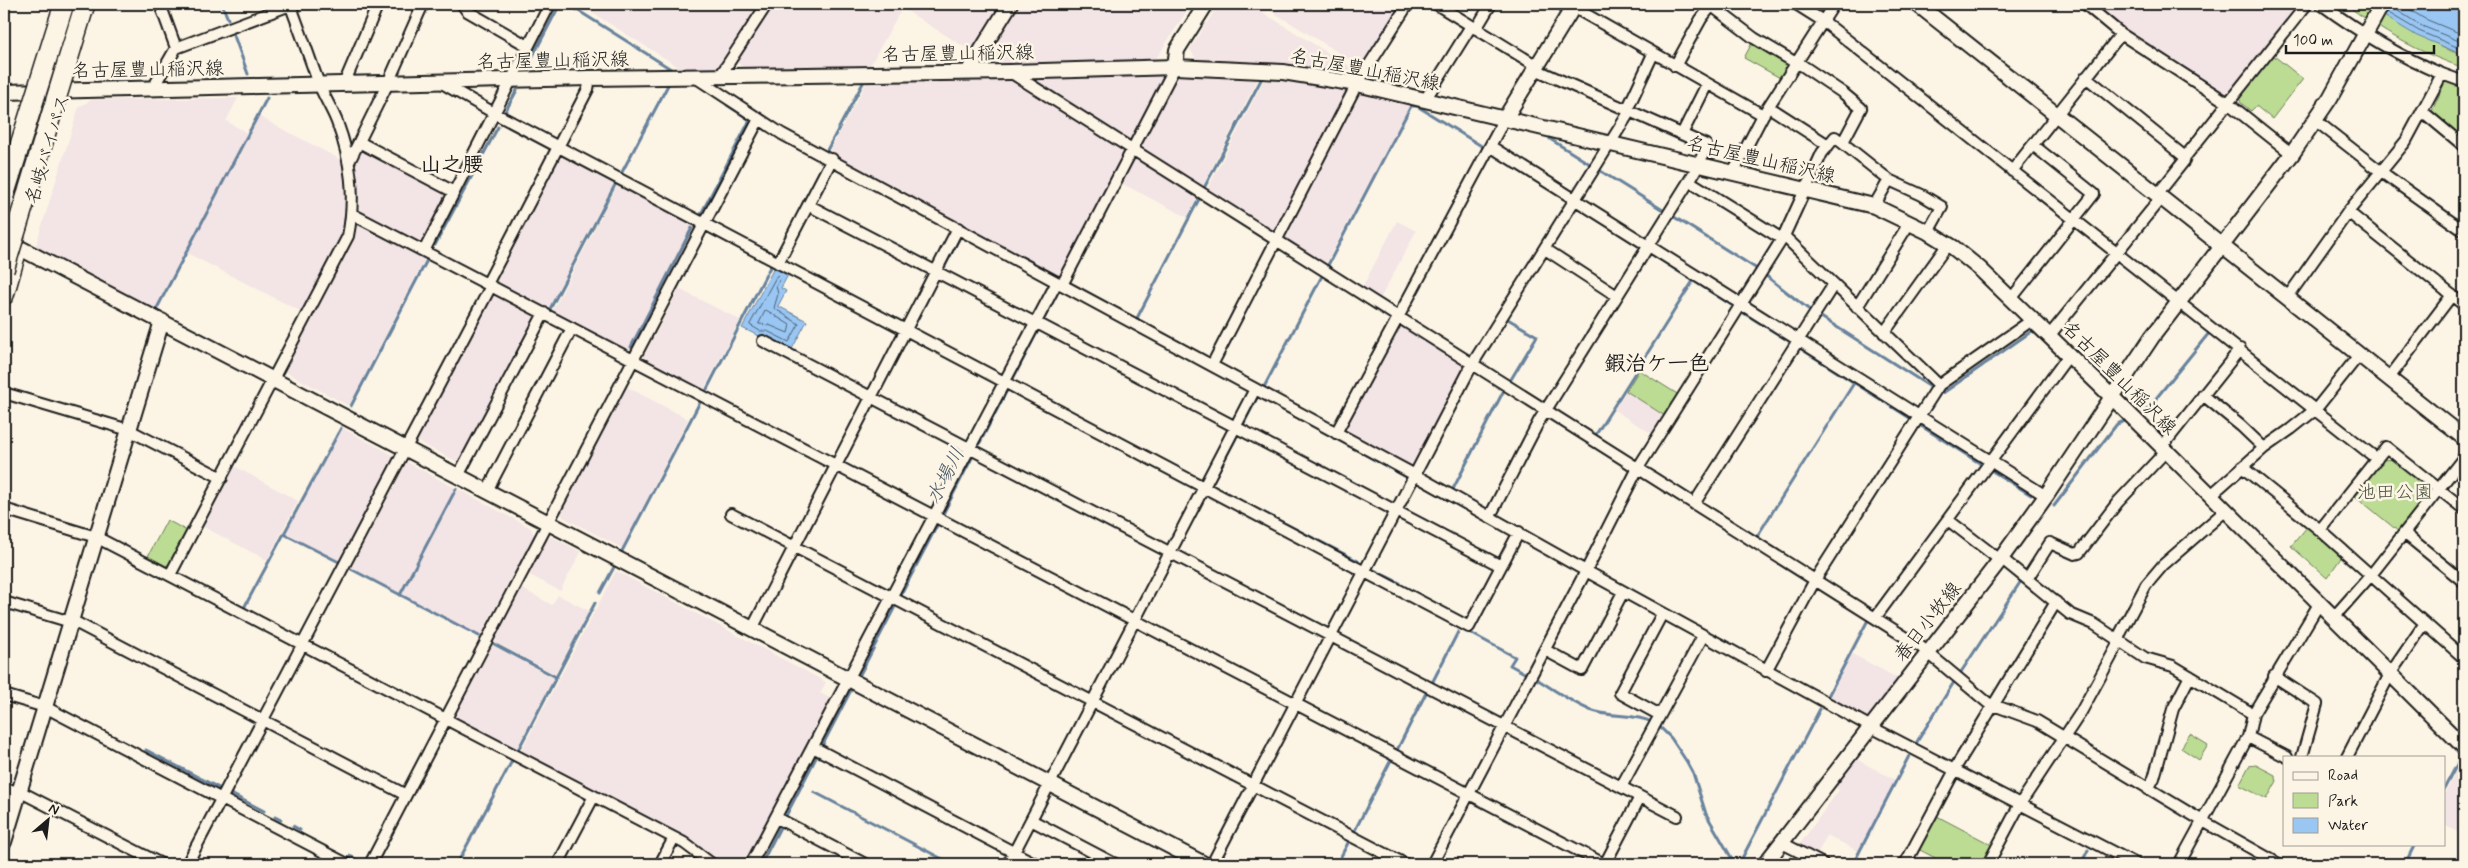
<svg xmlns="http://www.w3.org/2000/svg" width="2468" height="868" viewBox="0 0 2468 868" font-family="Mynerve,'Klee One',sans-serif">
  <rect width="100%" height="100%" fill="#fcf5e5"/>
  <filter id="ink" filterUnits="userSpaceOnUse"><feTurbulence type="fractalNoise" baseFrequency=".02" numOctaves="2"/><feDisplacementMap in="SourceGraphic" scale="10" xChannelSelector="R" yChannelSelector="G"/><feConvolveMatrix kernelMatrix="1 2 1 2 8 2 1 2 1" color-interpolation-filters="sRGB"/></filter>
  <g filter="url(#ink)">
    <path fill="#f3e4e5" d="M578 4H760L717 71 687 72Z
      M774 4H1001L971 51 902 8 868 69 746 71 737 62Z
      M1015 4H1191L1158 56 1146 64 994 67 985 53Z
      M1219 4H1249L1359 72 1352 78 1311 68 1276 64 1198 62 1190 49Z
      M1260 4H1402L1362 67Z
      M2094 4H2303L2232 94 2227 95 2135 36Z
      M1175 74 1260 75 1202 187 1139 147Z
      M1166 75 1131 142 1032 80 1033 77Z
      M1266 76 1351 89 1277 230 1272 231 1207 190Z
      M1012 78 1039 94 1038 97 1127 154 1061 280 828 154 868 80Z
      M1358 91 1411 103 1324 267 1281 239Z
      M238 98 226 121 247 133 154 310 35 248 79 107 91 100Z
      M258 116 343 161 347 181V201L342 235 302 312 187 253Z
      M361 147 448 192 423 239 419 241 362 212 359 206 354 160Z
      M1132 156H1137L1198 196 1187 217 1119 182Z
      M563 158 613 184 548 309 499 283 496 277 558 160Z
      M617 186 693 225 629 351 552 312Z
      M1397 221 1416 231 1379 301 1361 290Z
      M356 224H362L426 257 349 406 284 371 349 247Z
      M679 289 740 320 704 389 645 359 644 356Z
      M496 295 538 316 462 464 416 441 492 296Z
      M1397 324H1401L1465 364 1466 368 1413 471 1341 432Z
      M627 387 688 419 622 548 563 517 561 511Z
      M1626 391 1665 416 1654 435 1614 410Z
      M342 428 395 456 339 561 286 533Z
      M407 462 455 488 399 593 351 567Z
      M234 466 298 501 267 560 202 526Z
      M458 489 531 528 534 535 480 636 402 594Z
      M552 537 581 552 560 591 528 574 547 539Z
      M616 571 826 682 820 693 834 700 747 864H720L687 839 521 751Z
      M521 588 552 605 558 595 589 611 555 674 493 641Z
      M490 644 554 678 516 749 455 716 454 713Z
      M1852 654 1901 680 1869 719 1829 699Z
      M2464 757V835L2444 825V795Z
      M1854 758 1895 780 1858 851 1827 835 1815 858 1797 848 1839 790 1833 785Z"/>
    <path fill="#bcdb93" stroke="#6c7c58" d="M2345 4H2364L2451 51 2464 55V68C2420 53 2382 32 2345 4Z
      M1753 41 1791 64 1782 79 1744 58Z
      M2273 55 2303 79 2272 119 2256 106 2251 111 2241 103 2239 98Z
      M2448 81 2464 87V138L2432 111 2445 82Z
      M1639 370 1679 395 1665 416 1626 391Z
      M2396 459 2430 486 2432 490 2399 532 2354 495 2382 460Z
      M167 520 187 531 169 564 166 566 148 556Z
      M2308 526 2343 555 2327 578 2291 546Z
      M2190 734 2208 745 2199 760 2181 748Z
      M2256 765 2275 775 2277 781 2267 799 2239 785 2249 766Z
      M1935 815 1992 845 1982 864H1947L1918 849Z"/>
    <path fill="#99c6f3" stroke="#67829d" d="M2364 4H2464V55L2417 36Z
      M774 268 788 275 781 288 786 291 778 306 807 321 792 349 765 335 763 338 742 328Z"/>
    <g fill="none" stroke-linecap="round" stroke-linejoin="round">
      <path stroke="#4e6072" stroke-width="1" d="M2400 4 2425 19 2464 35
        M2390 6 2422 26 2464 43
        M2387 12 2419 31 2464 50
        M777 276 780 279 776 286 778 294 774 308 799 324 789 342 767 331H760L750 325Z
        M766 310 790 325 788 333 769 325 759 324Z"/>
      <path stroke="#67829d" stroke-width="3" d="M222 4 228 19
        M572 4 574 8 674 71
        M233 33 248 74
        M524 73 560 4
        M505 112 517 90
        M1550 139 1593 166
        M826 152 863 83
        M1512 166 1570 202
        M1599 170 1666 212
        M621 174 668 85
        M1204 188 1263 76
        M1576 206 1643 249
        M701 214 750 120 727 105
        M1671 215 1757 269
        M1782 227 1788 216
        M435 245 498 127
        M1648 252 1733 306
        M777 255 825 161 822 160
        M1328 265 1411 106H1417L1483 147
        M945 266 961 235 962 236
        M1765 275 1812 312
        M1738 299 1775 240
        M550 309 615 185
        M156 310 267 98
        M1742 312 1792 343
        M1818 315 1932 388
        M1506 318 1537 336 1510 381
        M1135 322 1199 199
        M912 329 937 280
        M631 347 692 228
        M1798 347 1913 420
        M707 389 770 267
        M1263 389 1322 276
        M1939 392 1943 393 2032 331
        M351 406 427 260
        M1283 410 1408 478
        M2145 412 2209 333
        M1244 423 1258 396 1260 397
        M1918 424 1984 466
        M1595 436 1693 281
        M1989 469 2031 495
        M1416 482 1485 520
        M1210 485 1358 561
        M1211 485 1236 438
        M1451 493 1503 392
        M2054 506 2117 424 2125 421
        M284 534 339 562
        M1756 538 1854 383
        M621 553 700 402
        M1915 555 1924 543
        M349 568 479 636
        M1374 570 1400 583
        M600 593 614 567
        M400 595 456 489
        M1405 599 1415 604
        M245 606 341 428
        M1465 630 1515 657 1510 665 1528 675
        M494 644 556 677
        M1959 675 2021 581
        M859 676 1059 290
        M1535 678C1553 689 1571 702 1590 710 1610 718 1633 713 1652 722
        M1432 683 1458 632
        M1828 696 1868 620
        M1660 727 1671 738 1687 762 1693 773 1706 814 1735 864
        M1915 745 1954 682
        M146 750 219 788
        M518 750 595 603
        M1397 750 1426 693
        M2444 789 2462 755
        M814 792 952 864
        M229 793 264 811
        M275 817 281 820
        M293 826 300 830
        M1354 832 1391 760
        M350 856 364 863
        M457 864 513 759
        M654 864 664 845
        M761 864 851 690
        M1337 864 1349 841
        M1739 864 1820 709
        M1853 864 1909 756
        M2081 864 2088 850
        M2405 864 2415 844"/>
      <g stroke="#1c1c1c" stroke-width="14">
        <path id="street" d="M160 4 176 48
          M462 4 467 11 528 46
          M1436 4 1537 66
          M1796 4 1823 21 2377 459
          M2085 4 2121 34 2228 103 2292 154
          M2321 4C2359 32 2398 56 2442 74
          M1712 6 1754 38 1796 63
          M1573 7 1763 115
          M1476 29 1491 4
          M1797 62 1843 93 1861 108 1843 142
          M1675 66 1701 19 1713 4
          M1010 72 1921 647 1988 703 2037 721 2201 820 2279 864
          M720 76 767 4
          M695 77 782 134 1415 475 1586 571 1638 468 1784 236 1822 153 1835 137 1889 180 1874 206
          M2086 77 2185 157 2307 4
          M440 82 494 113 1469 627 1519 532
          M344 84 378 4
          M153 88 176 48 293 4
          M1425 100 1471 26
          M1769 107 1828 145
          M1627 110 1653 54
          M2422 111 2464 146
          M2315 120 2380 171 2464 231
          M1682 134 1707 84
          M359 142 454 192
          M1490 146 2046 496
          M349 162 388 83 423 4
          M2012 171 2121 34
          M1733 173 1763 115 1834 4
          M1889 180 1922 195 1942 207 1928 232
          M1689 181 1782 239
          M2157 195 2184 161 2185 157
          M808 205 1035 323
          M2348 212 2464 305
          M352 214 1604 864
          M1784 236 1939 385
          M1545 249 1617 296
          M424 251 550 4
          M778 263 832 159
          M487 284 588 89 590 78
          M1062 285 1175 67
          M2287 298 2348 212 2406 141 2442 74 2464 82
          M2011 299 2094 194 2033 145
          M1857 307 1910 222
          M1035 322 1501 566
          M1884 333 1948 244
          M2049 336 2161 198
          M763 341 1677 816
          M1212 365 1357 84 1408 4
          M2389 378 2452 295
          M4 393 129 430 222 478
          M2203 395 2241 426 2264 448
          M1336 433 1504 120
          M2162 447 2240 349
          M2242 467 2320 530 2464 658
          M458 476 544 313
          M487 491 572 328
          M2210 496 2264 448 2291 429 2316 409 2359 355
          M1694 504 1834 284
          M4 509 96 537 684 843 712 864
          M731 514 1405 864
          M1490 516 1539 421 1699 165 1706 145 1535 69
          M1948 520 2000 560
          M2320 530 2386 447 2464 509
          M2404 533 2464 582
          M2001 558 2070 614 2094 624 2145 658 2173 666 2253 714
          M170 575 348 236C356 196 351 160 337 122 332 109 324 97 319 84 309 57 300 30 290 4
          M2027 579 2050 543 2075 554 2079 553 2118 502 2166 451
          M4 602 71 622
          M1875 618 2069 355
          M2333 618 2371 575 2464 457
          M71 620 406 795
          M752 629 958 228
          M1545 650 1582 670 1623 592
          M1766 671 1815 580 1939 385 2032 320
          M2274 676 2317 704 2302 757
          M4 695 45 707 347 864
          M1660 715 1620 693 1662 614
          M2248 737 2287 757
          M813 747 1036 864
          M2347 757 2390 674 2425 623
          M1954 770 2056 602
          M1621 787 1703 636
          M4 788 19 792
          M2148 789 2154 778 2173 709 2190 676
          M19 791 161 864
          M779 819 865 864
          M1031 820 1115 864
          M1782 843 1823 864
          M187 864 491 286
          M370 864 759 119
          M558 864 594 796
          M660 864 674 838
          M751 864 1057 282
          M1008 864 1255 389
          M1212 864 1473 363 1630 111
          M1432 864 1586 571 1871 727 2136 864
          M1605 864 1640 797
          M1905 864 1955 770
          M1988 864 2020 804 2081 712 2117 646 2120 634 2146 585 2163 565 2225 511
          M2179 864 2248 737 2253 714 2319 604"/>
      </g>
      <g stroke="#1c1c1c" stroke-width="18">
        <path id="secondary" d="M1917 4 2464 438
          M1175 67 1177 50 1206 4
          M968 72 1010 4
          M4 92 590 78 1010 72 1175 67 1283 72 1357 84 1874 206 1928 232 1954 248 1980 269 2112 397 2464 747
          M1504 120 1575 4
          M18 247 1204 864
          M4 842 162 321
          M1765 864 2000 560 2046 496 2152 337 2292 154 2330 98 2382 4"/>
      </g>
      <g stroke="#1c1c1c" stroke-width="22">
        <path id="highway" d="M59 37 76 4
          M4 207 34 162
          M4 295 16 253"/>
      </g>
      <use href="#street" stroke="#fcf5e5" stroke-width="10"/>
      <use href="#secondary" stroke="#fcf5e5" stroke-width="14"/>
      <use href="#highway" stroke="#fcf5e5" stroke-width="19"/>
      <g stroke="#1c1c1c" stroke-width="22" stroke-linecap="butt">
        <path id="highway-bridge" d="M4 196 64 4
          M4 270 85 4"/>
      </g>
      <use href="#highway-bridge" stroke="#fcf5e5" stroke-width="19"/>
    </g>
  </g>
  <g text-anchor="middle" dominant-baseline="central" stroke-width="5" stroke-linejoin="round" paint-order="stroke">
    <g font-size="19" fill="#1c1c1c" stroke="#fcf5e5">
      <text transform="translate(958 54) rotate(-1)">名古屋豊山稲沢線</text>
      <text transform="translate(553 61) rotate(-1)">名古屋豊山稲沢線</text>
      <text transform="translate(148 70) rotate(-1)">名古屋豊山稲沢線</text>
      <text transform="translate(1365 70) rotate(11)">名古屋豊山稲沢線</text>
      <text transform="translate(48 149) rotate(-73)">名岐バイパス</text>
      <text transform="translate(1761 160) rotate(13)">名古屋豊山稲沢線</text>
      <text transform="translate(2119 378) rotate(45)">名古屋豊山稲沢線</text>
      <text transform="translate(1928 622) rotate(-52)">春日小牧線</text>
    </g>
    <g font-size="19" fill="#4c5540" stroke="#fcf5e5">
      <text x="2395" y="492">池田公園</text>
    </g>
    <g font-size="20" font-style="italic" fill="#485867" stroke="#fcf5e5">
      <text transform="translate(946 476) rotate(-63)">水場川</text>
    </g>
    <g font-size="21" font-weight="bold" fill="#1c1c1c" stroke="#fcf5e5">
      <text x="452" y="165">山之腰</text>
      <text x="1657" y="364">鍜治ケ一色</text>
    </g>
  </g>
  <rect width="2468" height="868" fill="none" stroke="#fcf5e5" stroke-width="20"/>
  <rect x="10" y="10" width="2448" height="848" fill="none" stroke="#1c1c1c" stroke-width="2" filter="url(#ink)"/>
  <rect x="2283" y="756" width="162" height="90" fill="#fcf5e5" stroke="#a29e95"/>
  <rect x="2293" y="772" width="25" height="8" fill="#fcf5e5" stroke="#a29e95"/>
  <text x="2328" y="780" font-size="15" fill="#1c1c1c">Road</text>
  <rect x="2293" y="793" width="25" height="15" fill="#bcdb93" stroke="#a29e95"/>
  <text x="2328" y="806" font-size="15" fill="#1c1c1c">Park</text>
  <rect x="2293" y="818" width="25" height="15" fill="#99c6f3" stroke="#a29e95"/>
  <text x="2328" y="830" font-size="15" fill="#1c1c1c">Water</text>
  <g transform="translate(48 820) rotate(28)" stroke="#fcf5e5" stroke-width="4" paint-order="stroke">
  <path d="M0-4L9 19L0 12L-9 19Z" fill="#1c1c1c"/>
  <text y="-8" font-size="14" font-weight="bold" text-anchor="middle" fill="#1c1c1c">N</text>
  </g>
  <path d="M2286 45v8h148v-8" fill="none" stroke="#1c1c1c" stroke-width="2.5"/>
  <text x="2293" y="45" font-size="15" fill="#1c1c1c" stroke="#fcf5e5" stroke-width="4" paint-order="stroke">100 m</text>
</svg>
